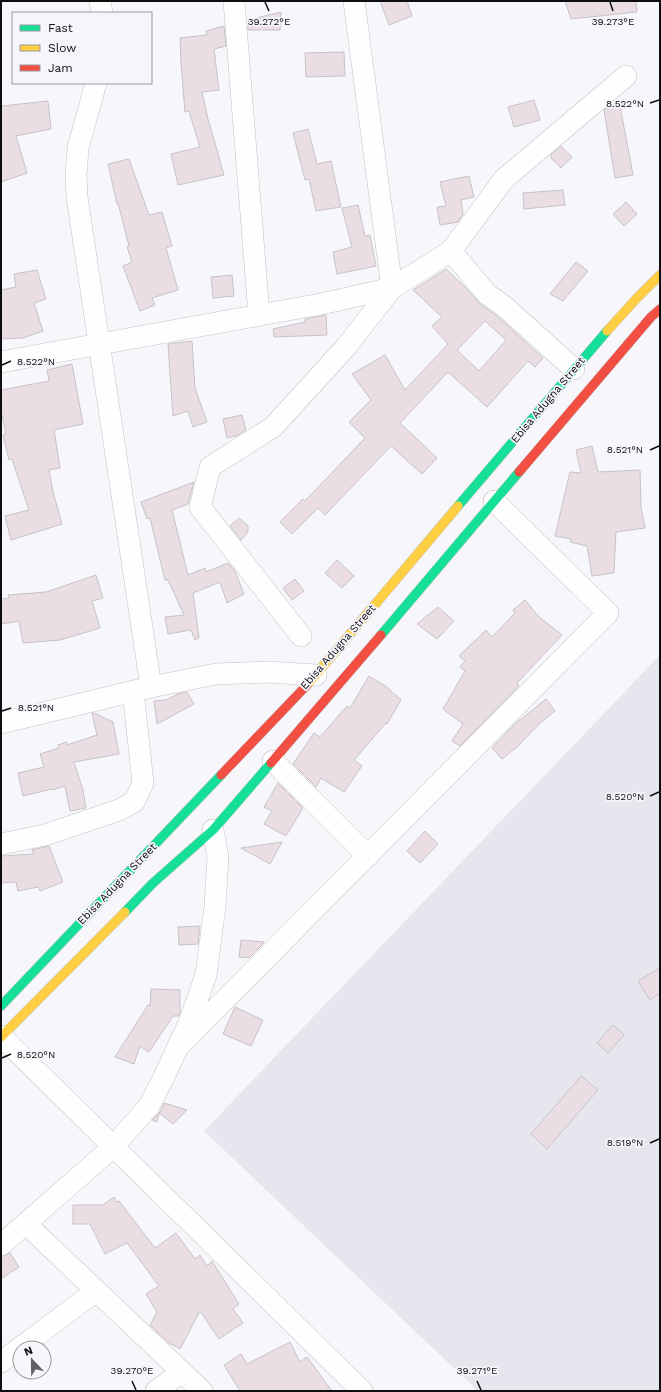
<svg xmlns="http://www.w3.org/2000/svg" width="661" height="1392" viewBox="0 0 661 1392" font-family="'Work Sans',sans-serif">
  <rect width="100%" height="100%" fill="#f7f6fa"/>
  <path fill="#e7e5ee" d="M660 655V1391H478L204 1131Z"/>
  <path fill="#eadee4" stroke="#c6c3c6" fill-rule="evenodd" d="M380 1H407L412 16 389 25Z
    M565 1H636L637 12 571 19Z
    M281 12 280 30H248V20Z
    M224 26 226 46 214 49 219 90 202 92 208 119 224 175 178 185 171 154 200 147 189 111 185 112 181 63 180 38 207 35 206 31Z
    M344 52 345 76 306 77 305 53Z
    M534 100 540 120 514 127 508 107Z
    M48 101 51 129 16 136 27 173 1 182V103L2 106Z
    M620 106 633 175 615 178 604 110 607 108Z
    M308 129 317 164 331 161 341 207 316 211 309 179 305 180 293 133Z
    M561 146 572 157 561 168 551 158V155Z
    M129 159 149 215 162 212 172 246 166 248 178 290 152 298 155 305 140 311 123 266 132 262 127 247 129 246 118 203 117 204 108 164Z
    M469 176 474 197 461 200 463 214 458 222 440 225 437 207 446 206 440 182Z
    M563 190 565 205 524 209 523 193Z
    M626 202 637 214 624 226 613 214Z
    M358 205 365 236 370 235 376 266 337 274 333 252 352 247 342 208Z
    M576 262 588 271 563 301 550 294Z
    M446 269 467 289 480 304 497 316 543 358 535 367 528 361 487 407 448 372 400 423 437 458 422 474 391 446 325 515 318 508 292 534 280 522 303 499 305 501 365 438 349 422 371 400 352 374 385 355 405 390 448 344 432 326 442 317 413 290ZM485 321 506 340 479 371 457 350Z
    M37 270 46 299 34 303 43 331 23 338 1 339V290L16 287 14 274Z
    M232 275 234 296 213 298 211 277Z
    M326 315 327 335 274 337 273 329 305 322V319Z
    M192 341 195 388 207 422 193 427 188 411 173 416 168 344Z
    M72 364 83 424 54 430 60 468 49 470 53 492 62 524 11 540 5 516 29 510 12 459 9 460 3 435 6 434 1 410V390L49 381 47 370Z
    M242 415 246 430 236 436 227 438 223 419Z
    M592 446 598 472 640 470 641 507 645 528 616 532 614 573 592 576 587 546 570 542 571 539 555 536 570 472 581 473 576 450Z
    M194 482 188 504 172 510 188 575 205 568 206 572 228 563 235 571 244 594 227 603 220 582 193 593 199 638 195 640 191 630 168 634 165 617 184 615 168 580H165L150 518 147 519 141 502Z
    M239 518 248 526V532L241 540 230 526Z
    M337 560 354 576 342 588 325 573Z
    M96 575 103 598 92 601 100 628 60 640 23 643 19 621 1 624V599L9 598 8 595 46 592Z
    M295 579 304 591 292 600 283 588Z
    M525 600 538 616 562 635 517 683 519 685 515 690 460 746 452 741 463 724 443 709 465 671 460 667 465 661 459 656 486 630 492 637 515 613 513 610Z
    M438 607 454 621 437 639 417 624Z
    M369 676 388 688 401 700 387 724 386 723 354 760 362 766 344 792 321 778 316 787 293 764 314 733 320 737 347 706 350 708Z
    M187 692 194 704 157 724 154 701 166 700 178 694Z
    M546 699 555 711 540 723 517 747 502 759 492 748 514 725Z
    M92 713H94L113 722 119 754 74 762 83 790 86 808 70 811 65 786 52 790V789L23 796 18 773 44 767 40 754 59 748 58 745 67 742V745L97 735Z
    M278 783 303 808 286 836 264 824 272 811 264 807Z
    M425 831 438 844 420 863 407 851Z
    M282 842 270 864 241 848Z
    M49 846 63 882 40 891 38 887 18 891 16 882 1 883V856L34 854 32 850Z
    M200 926 198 944 179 945 178 927Z
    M241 940 264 942V943L249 958 239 957Z
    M660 968V993L650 1000 638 981Z
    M151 989 180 990V1012L179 1016H173L149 1052 140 1046 134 1064 115 1057 148 1005 150 1006Z
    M235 1007 263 1020 251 1046 223 1034Z
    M613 1025 624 1035 608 1053 597 1043Z
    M581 1076 598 1090 547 1149 531 1134Z
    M164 1103 187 1110 173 1124 159 1113 157 1122 152 1120 160 1112Z
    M114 1197 117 1202 119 1201 155 1248 176 1233 195 1259 200 1255 207 1266 212 1261 239 1304 233 1309 243 1323 219 1339 200 1311 180 1349 169 1343 150 1325 157 1312 146 1294 159 1286 127 1243 105 1254 90 1224H73V1205H103Z
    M10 1253 19 1267 1 1279V1257Z
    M290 1342 300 1362 307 1357 332 1391H240L224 1365 241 1354 247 1364Z"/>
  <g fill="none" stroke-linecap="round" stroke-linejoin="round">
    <g stroke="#c3c2c5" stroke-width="22">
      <path id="street" d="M100 1 102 13
        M234 1 259 315
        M96 83 78 148 76 176 77 197 151 687
        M451 251 504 179 626 76
        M1 362 321 304 392 288 451 251 487 294 505 307 574 369
        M301 636 200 507 210 467 273 427 346 347 392 288 354 1
        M1 723 151 687 216 674 268 672 316 675
        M273 761 368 856
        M1 844 45 835 119 810 134 802 143 783 133 691
        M1 1036 362 1391
        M177 1048 608 613 494 501
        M26 1224 202 1391
        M1 1245 113 1147 149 1106 163 1079 189 1023 206 975 215 907 218 857 213 830
        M1 1362 96 1291
        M156 1391 182 1372"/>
    </g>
    <g stroke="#c3c2c5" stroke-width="10">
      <path id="fast" d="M458 506 607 331
        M381 635 519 472
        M125 912 153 883 213 830 271 763
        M1 1006 221 775"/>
    </g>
    <g stroke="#c3c2c5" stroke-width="10">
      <path id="slow" d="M607 331 636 299 660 275
        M307 685 458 506
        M1 1037 125 912"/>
    </g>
    <g stroke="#c3c2c5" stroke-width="10">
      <path id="jam" d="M519 472 651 317 660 309
        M271 763 381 635
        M221 775 307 685"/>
    </g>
    <use href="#street" stroke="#fefefe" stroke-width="21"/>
    <use href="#fast" stroke="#16e098" stroke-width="9"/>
    <use href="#slow" stroke="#ffcf43" stroke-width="9"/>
    <use href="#jam" stroke="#f24e42" stroke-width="9"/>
  </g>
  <path fill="none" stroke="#0e0d0f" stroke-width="1.5" d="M265 2 269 11M610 2 613 11M650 103 659 100M2 365 11 361M650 450 659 446M2 711 11 708M650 796 659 792M2 1058 11 1054M650 1143 659 1139M132 1381 136 1390M477 1381 481 1390"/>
  <g text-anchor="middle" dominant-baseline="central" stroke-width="3.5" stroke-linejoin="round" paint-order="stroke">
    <g font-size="11" fill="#0e0d0f" stroke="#f6f5fb">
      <text transform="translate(548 400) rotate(-50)">Ebisa Adugna Street</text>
      <text transform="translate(338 647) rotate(-49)">Ebisa Adugna Street</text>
      <text transform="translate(117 884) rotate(-46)">Ebisa Adugna Street</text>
    </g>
  </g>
  <g font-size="10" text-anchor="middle" fill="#0e0d0f" stroke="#f6f5fb" stroke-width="3.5" stroke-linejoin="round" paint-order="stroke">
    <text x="613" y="25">39.273°E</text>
    <text x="269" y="25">39.272°E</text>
    <text x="625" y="107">8.522°N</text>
    <text x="36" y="365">8.522°N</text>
    <text x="625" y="453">8.521°N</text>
    <text x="36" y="711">8.521°N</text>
    <text x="625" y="800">8.520°N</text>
    <text x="36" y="1058">8.520°N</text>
    <text x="625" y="1146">8.519°N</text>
    <text x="132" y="1374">39.270°E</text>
    <text x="477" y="1374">39.271°E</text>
  </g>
  <rect width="661" height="1392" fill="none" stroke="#0e0d0f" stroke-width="4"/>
  <rect x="12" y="12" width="140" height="72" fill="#f6f5fb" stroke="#99989d"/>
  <rect x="20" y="25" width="20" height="6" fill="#16e098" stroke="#99989d"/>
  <text x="48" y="32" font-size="12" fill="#0e0d0f">Fast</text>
  <rect x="20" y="45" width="20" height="6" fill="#ffcf43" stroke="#99989d"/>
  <text x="48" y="52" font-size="12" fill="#0e0d0f">Slow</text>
  <rect x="20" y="65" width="20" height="6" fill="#f24e42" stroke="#99989d"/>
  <text x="48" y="72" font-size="12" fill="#0e0d0f">Jam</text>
  <g transform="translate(32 1360) rotate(338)"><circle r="19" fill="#f6f5fb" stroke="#99989d"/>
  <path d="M0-3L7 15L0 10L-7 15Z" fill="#605f61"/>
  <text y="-6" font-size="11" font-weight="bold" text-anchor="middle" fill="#0e0d0f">N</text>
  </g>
</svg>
